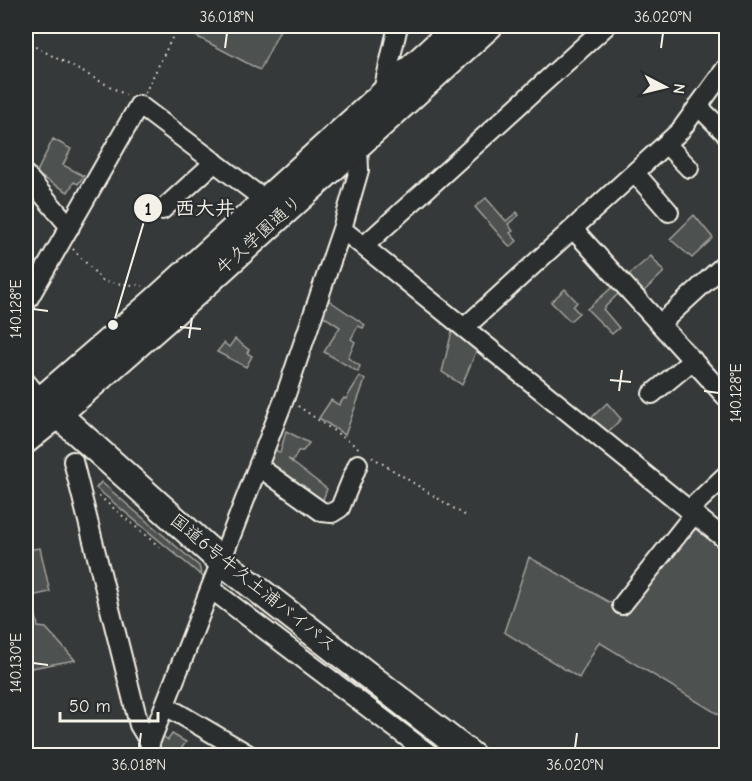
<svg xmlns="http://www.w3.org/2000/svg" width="752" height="781" viewBox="0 0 752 781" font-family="'Comic Neue','Klee One',sans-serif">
  <rect width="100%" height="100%" fill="#363939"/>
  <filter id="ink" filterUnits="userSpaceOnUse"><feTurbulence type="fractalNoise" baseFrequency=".0167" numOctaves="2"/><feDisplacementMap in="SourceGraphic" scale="12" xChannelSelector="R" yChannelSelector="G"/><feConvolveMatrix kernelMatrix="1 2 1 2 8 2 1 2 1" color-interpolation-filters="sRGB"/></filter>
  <g filter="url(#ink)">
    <path fill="#4e514f" stroke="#a1a19c" stroke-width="1.5" d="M177 26H282L260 70Z
      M53 139 71 149 63 165 84 176 78 184 74 182 68 192 36 174Z
      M486 198 506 221 517 212 519 215 508 224 513 231 510 233 517 241 510 247 475 207Z
      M694 215 713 238 692 258 670 239Z
      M651 256 664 272 640 295 625 278Z
      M615 285 628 300 626 302 618 294 603 309 619 328 612 334 587 309Z
      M565 289 577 302 573 307 579 313 570 321 551 302Z
      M327 299 365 325 363 328 358 326 351 339 355 342 348 358 360 366 358 372 324 352 340 327 320 314Z
      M453 327 478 347 462 385 442 372Z
      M235 339 249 350 247 353 252 356 246 367 217 352 224 343 229 347Z
      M360 376 365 380 345 435 319 418 331 400 339 405 344 398 346 399Z
      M607 403 621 419 606 434 589 420Z
      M286 431 309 443 303 451H298L293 461 288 459 327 489 320 507 265 463 272 447 280 453Z
      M101 482 199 566 202 576 96 488Z
      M691 526 696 528 726 552V719L599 642 579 678 504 632 529 557 623 610Z
      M40 548 50 592 26 597V550Z
      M35 609 38 627 46 628 75 660 26 669V611Z
      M172 734 186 742 177 755 152 756 161 735 168 740Z"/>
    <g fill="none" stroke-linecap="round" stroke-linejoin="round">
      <g stroke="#f4f1e8" stroke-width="22">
        <path id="minor" d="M382 95 398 26
          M698 106 726 134
          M666 144 689 168
          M635 173 669 212
          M26 175 70 227
          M162 210 215 162
          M342 229 726 540
          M574 230 726 397
          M364 246 606 26
          M26 303 139 105 266 201
          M660 324 726 263
          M464 328 680 131 726 68
          M26 382 41 400
          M652 394 693 360
          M73 461 139 725 150 743
          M259 467 322 512 332 513 340 508 358 464
          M689 510 726 475
          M211 589 432 756
          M622 605 694 514
          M166 706 251 756
          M149 756 150 743 285 397 342 229 359 170 358 144"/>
      </g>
      <g stroke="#f4f1e8" stroke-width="30">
        <path id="highway" d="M46 404 221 561 472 756
          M26 413 153 303 458 26
          M26 440 57 415 171 315 489 26"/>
      </g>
      <path stroke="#f4f1e8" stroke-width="2" stroke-dasharray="1.5 4.5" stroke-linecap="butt" d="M30 44 126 95
        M145 93 178 26
        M73 249 104 282 143 286
        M298 406 360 449
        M372 457 466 516
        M99 496 162 549"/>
      <use href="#minor" stroke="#2a2d2e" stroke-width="18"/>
      <use href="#highway" stroke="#2a2d2e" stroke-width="26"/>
    </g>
  </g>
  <path fill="none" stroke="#f4f1e8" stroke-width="2" d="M225 48 227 33M661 48 663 33M33 309 48 311M180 327 201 329M189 338 192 318M610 380 631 382M619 391 622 370M704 391 719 393M33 663 48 665M139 748 141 733M575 748 577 733"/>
  <g text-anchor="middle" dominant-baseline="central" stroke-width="4.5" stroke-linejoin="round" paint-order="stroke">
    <g font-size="18" fill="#f4f1e8" stroke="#2a2d2e">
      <text transform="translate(259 235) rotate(-42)">牛久学園通り</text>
      <text transform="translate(253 583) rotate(39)">国道6号牛久土浦バイパス</text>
    </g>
  </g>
  <path fill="none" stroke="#f4f1e8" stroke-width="2" d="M113 325L148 208"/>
  <g fill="#f4f1e8" stroke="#2a2d2e" stroke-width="2">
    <circle cx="113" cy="325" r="6"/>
    <circle cx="148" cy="208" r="15"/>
  </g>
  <g font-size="18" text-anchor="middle" font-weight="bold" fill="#111">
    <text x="148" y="215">1</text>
  </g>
  <g font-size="20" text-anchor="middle" font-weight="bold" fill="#f4f1e8" stroke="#2a2d2e" stroke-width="4.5" stroke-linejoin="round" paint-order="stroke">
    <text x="205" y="215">西大井</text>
  </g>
  <rect width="752" height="781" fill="none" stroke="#2a2d2e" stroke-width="66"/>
  <g transform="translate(665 87) rotate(97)" stroke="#2a2d2e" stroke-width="4.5" paint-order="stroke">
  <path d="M0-4.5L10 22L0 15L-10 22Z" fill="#f4f1e8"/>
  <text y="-9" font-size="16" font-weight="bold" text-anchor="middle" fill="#f4f1e8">N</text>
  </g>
  <path d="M60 712v9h98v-9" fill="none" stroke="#f4f1e8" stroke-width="3"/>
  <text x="69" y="712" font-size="18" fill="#f4f1e8" stroke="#2a2d2e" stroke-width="4.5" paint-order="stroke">50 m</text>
  <rect x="33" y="33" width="686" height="715" fill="none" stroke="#f4f1e8" stroke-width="2"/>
  <g font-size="15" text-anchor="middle" fill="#f4f1e8">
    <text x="227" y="22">36.018°N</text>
    <text x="663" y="22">36.020°N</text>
    <text transform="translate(16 309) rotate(-90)" y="5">140.128°E</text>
    <text transform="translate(736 393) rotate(-90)" y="5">140.128°E</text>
    <text transform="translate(16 663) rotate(-90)" y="5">140.130°E</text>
    <text x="139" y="770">36.018°N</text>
    <text x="575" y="770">36.020°N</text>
  </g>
</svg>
